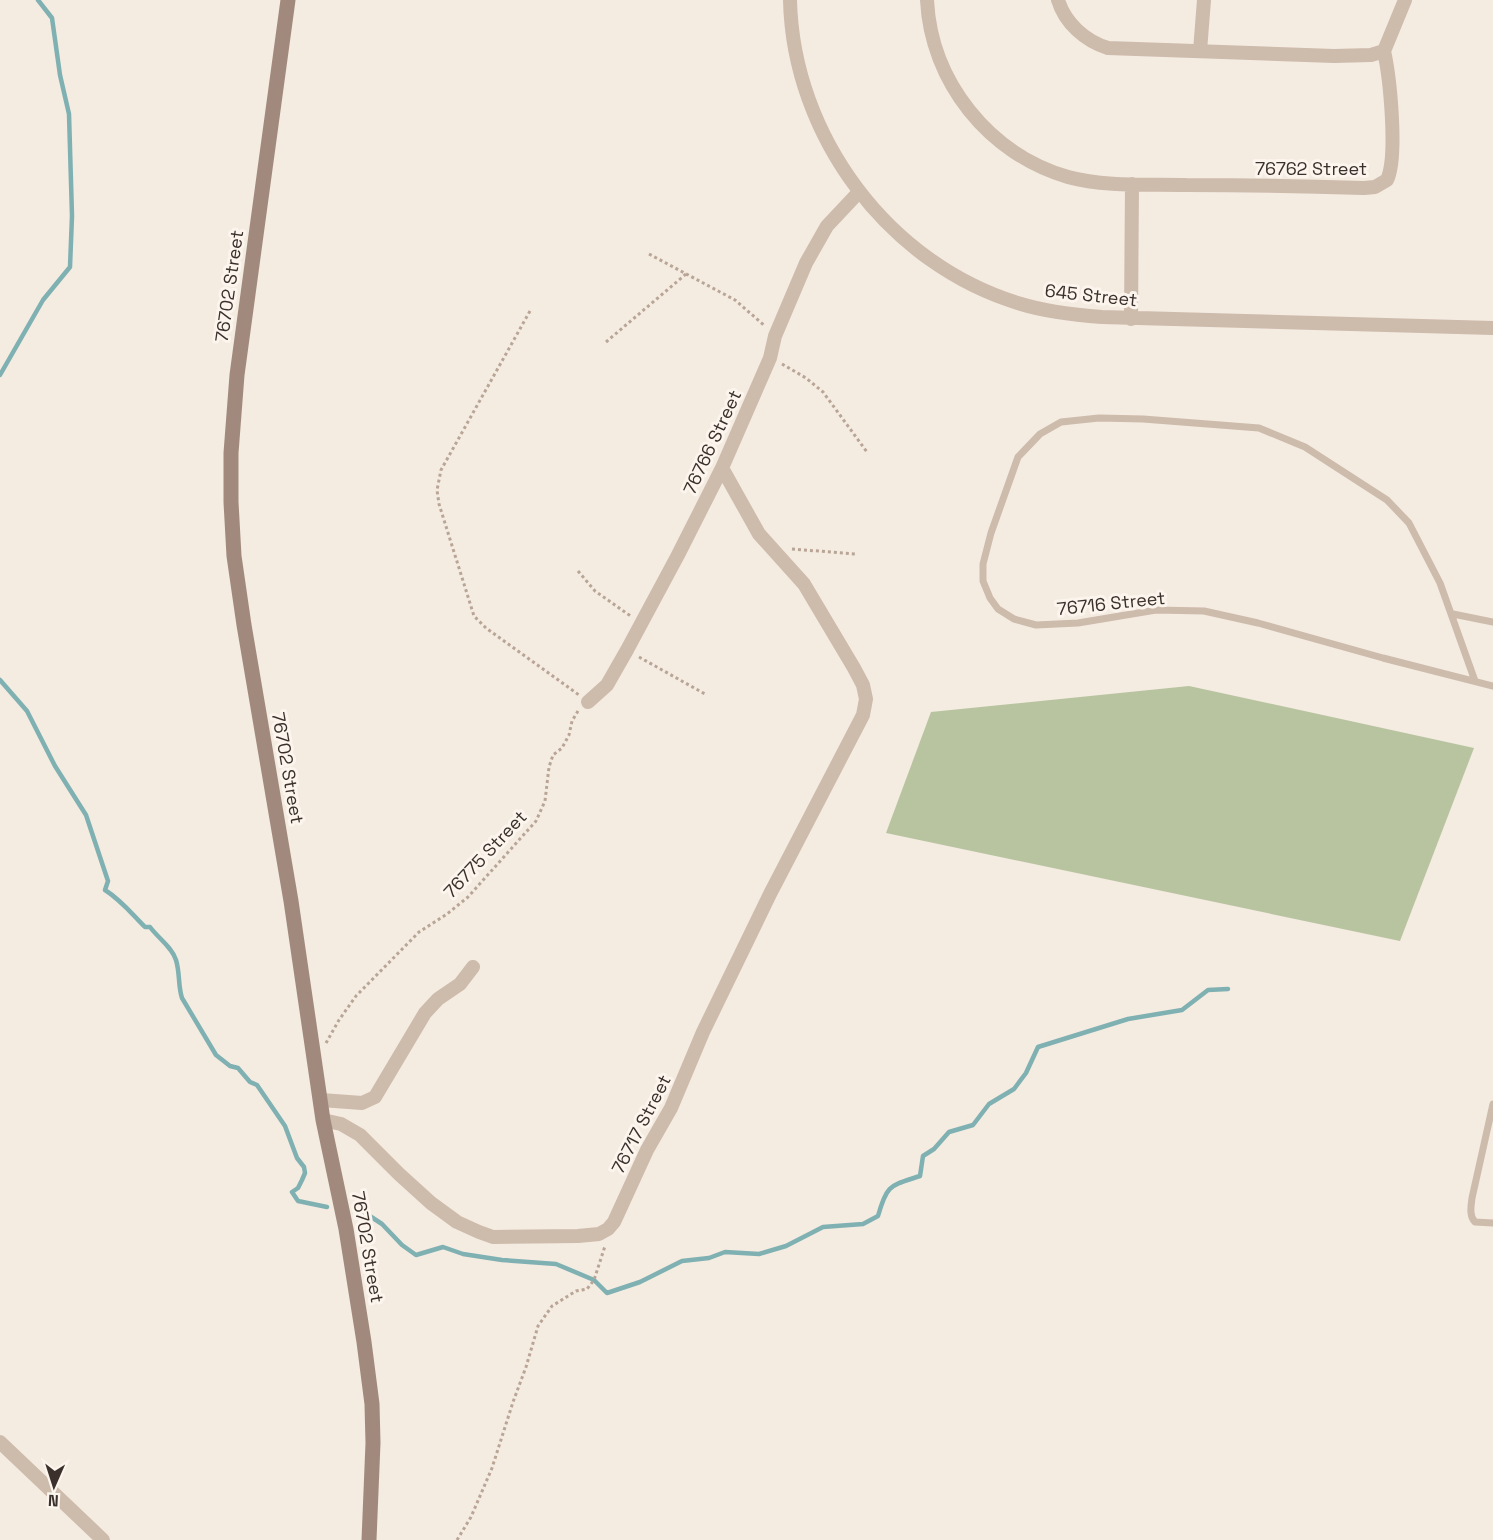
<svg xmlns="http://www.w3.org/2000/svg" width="1493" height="1540" viewBox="0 0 1493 1540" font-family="'Space Grotesk',sans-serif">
  <rect width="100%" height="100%" fill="#f4ebe1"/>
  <path fill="#b8c4a0" d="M1189 686 1474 748 1400 941 886 833 931 712Z"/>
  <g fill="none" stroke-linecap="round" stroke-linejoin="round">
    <path stroke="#7fb0b2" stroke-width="4.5" d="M0 375 43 300 70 267 72 216 69 114 60 75 52 18 38 0
      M0 680 27 711 55 766 86 815 108 881 105 890C121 900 132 914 145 927H150C158 938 172 947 176 960 180 973 178 986 182 998L216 1055 230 1066 238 1068 250 1082 257 1085 285 1126 297 1158 304 1167 305 1173 302 1180 298 1188 292 1192 298 1201 327 1207
      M356 1207 382 1224 402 1245 416 1255 443 1247 463 1254 502 1260 556 1264 594 1280 607 1293 640 1282 682 1261 709 1258 725 1252 759 1254 786 1246 823 1227 863 1224 878 1216C887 1184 890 1186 920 1176L923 1156 934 1149 949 1132 973 1125 989 1104 1014 1089 1026 1073 1038 1047 1128 1019 1182 1010 1208 990 1228 989"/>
    <path stroke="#b9a596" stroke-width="3" stroke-dasharray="3 3" stroke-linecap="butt" d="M649 254 735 300 765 326
      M530 311 441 470 437 490 439 504 474 616 486 628 579 695
      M606 342 686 274
      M782 364 806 378 823 392 867 452
      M792 549 856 554
      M578 571 595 591 632 617
      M639 657 705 694
      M326 1043 339 1020 356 996 419 932 447 914 468 897 536 821 545 801 549 767 553 755 562 748 569 735 572 721 578 711
      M457 1540 471 1517 492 1468 513 1402 526 1367 538 1326 552 1306 576 1291 587 1289 594 1280 605 1246"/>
    <path stroke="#cdbbac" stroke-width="7" d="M1453 614 1493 622
      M1475 681 1440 583 1409 523 1387 500 1305 447 1259 428 1143 419 1099 418 1061 422 1040 434 1018 457 991 533 983 564V581L990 598 998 609 1014 619 1036 625 1078 623 1156 610 1204 611 1258 623 1383 658 1493 686
      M1493 1104 1472 1198C1471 1206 1469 1216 1475 1222L1493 1223"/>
    <path stroke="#cdbbac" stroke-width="14" d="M790 0C793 136 889 265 1021 304 1047 312 1075 315 1102 317L1493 328
      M927 0C931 82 989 154 1068 177 1105 187 1148 184 1186 185 1245 185 1304 186 1364 188L1375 187 1387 180C1398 157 1390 78 1384 51L1371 55 1334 56 1108 48C1085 41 1065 23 1058 0
      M1200 51 1204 0
      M1384 51 1405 0
      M1131 319 1132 184
      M588 702 607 685 627 650 678 555 722 468 770 358 775 336 806 263 827 226 859 192
      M321 1100 362 1103 375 1097 425 1013 438 999 460 984 473 967
      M323 1120 341 1124 360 1135 399 1174 431 1203 457 1222 479 1232 493 1237 578 1236 599 1234 608 1229 614 1222 647 1150 671 1108 703 1032 770 894 863 715 866 699 863 685 854 668 804 584 759 534 722 468
      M0 1442 103 1540"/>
    <path stroke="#a18a7d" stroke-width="15" d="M288 0 237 375 231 453V502L234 556 244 625 291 901 323 1120 346 1229 364 1342 372 1404 373 1443 369 1540"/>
  </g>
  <g text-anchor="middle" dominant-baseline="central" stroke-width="6" stroke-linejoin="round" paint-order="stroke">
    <g font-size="18" fill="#3b302b" stroke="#fbf5ee">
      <text x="1311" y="168">76762 Street</text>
      <text transform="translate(229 286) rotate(-82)">76702 Street</text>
      <text transform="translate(1091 295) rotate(6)">645 Street</text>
      <text transform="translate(712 442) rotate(-65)">76766 Street</text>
      <text transform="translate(1111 603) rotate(-6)">76716 Street</text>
      <text transform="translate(288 768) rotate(80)">76702 Street</text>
      <text transform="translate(485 854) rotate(-47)">76775 Street</text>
      <text transform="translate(641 1124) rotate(-63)">76717 Street</text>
      <text transform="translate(368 1247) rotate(80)">76702 Street</text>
    </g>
  </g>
  <g transform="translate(54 1486) rotate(183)" stroke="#fbf5ee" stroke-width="4.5" paint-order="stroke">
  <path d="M0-4.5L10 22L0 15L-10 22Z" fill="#3b302b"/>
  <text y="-9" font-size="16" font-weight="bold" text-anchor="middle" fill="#3b302b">N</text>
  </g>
</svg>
